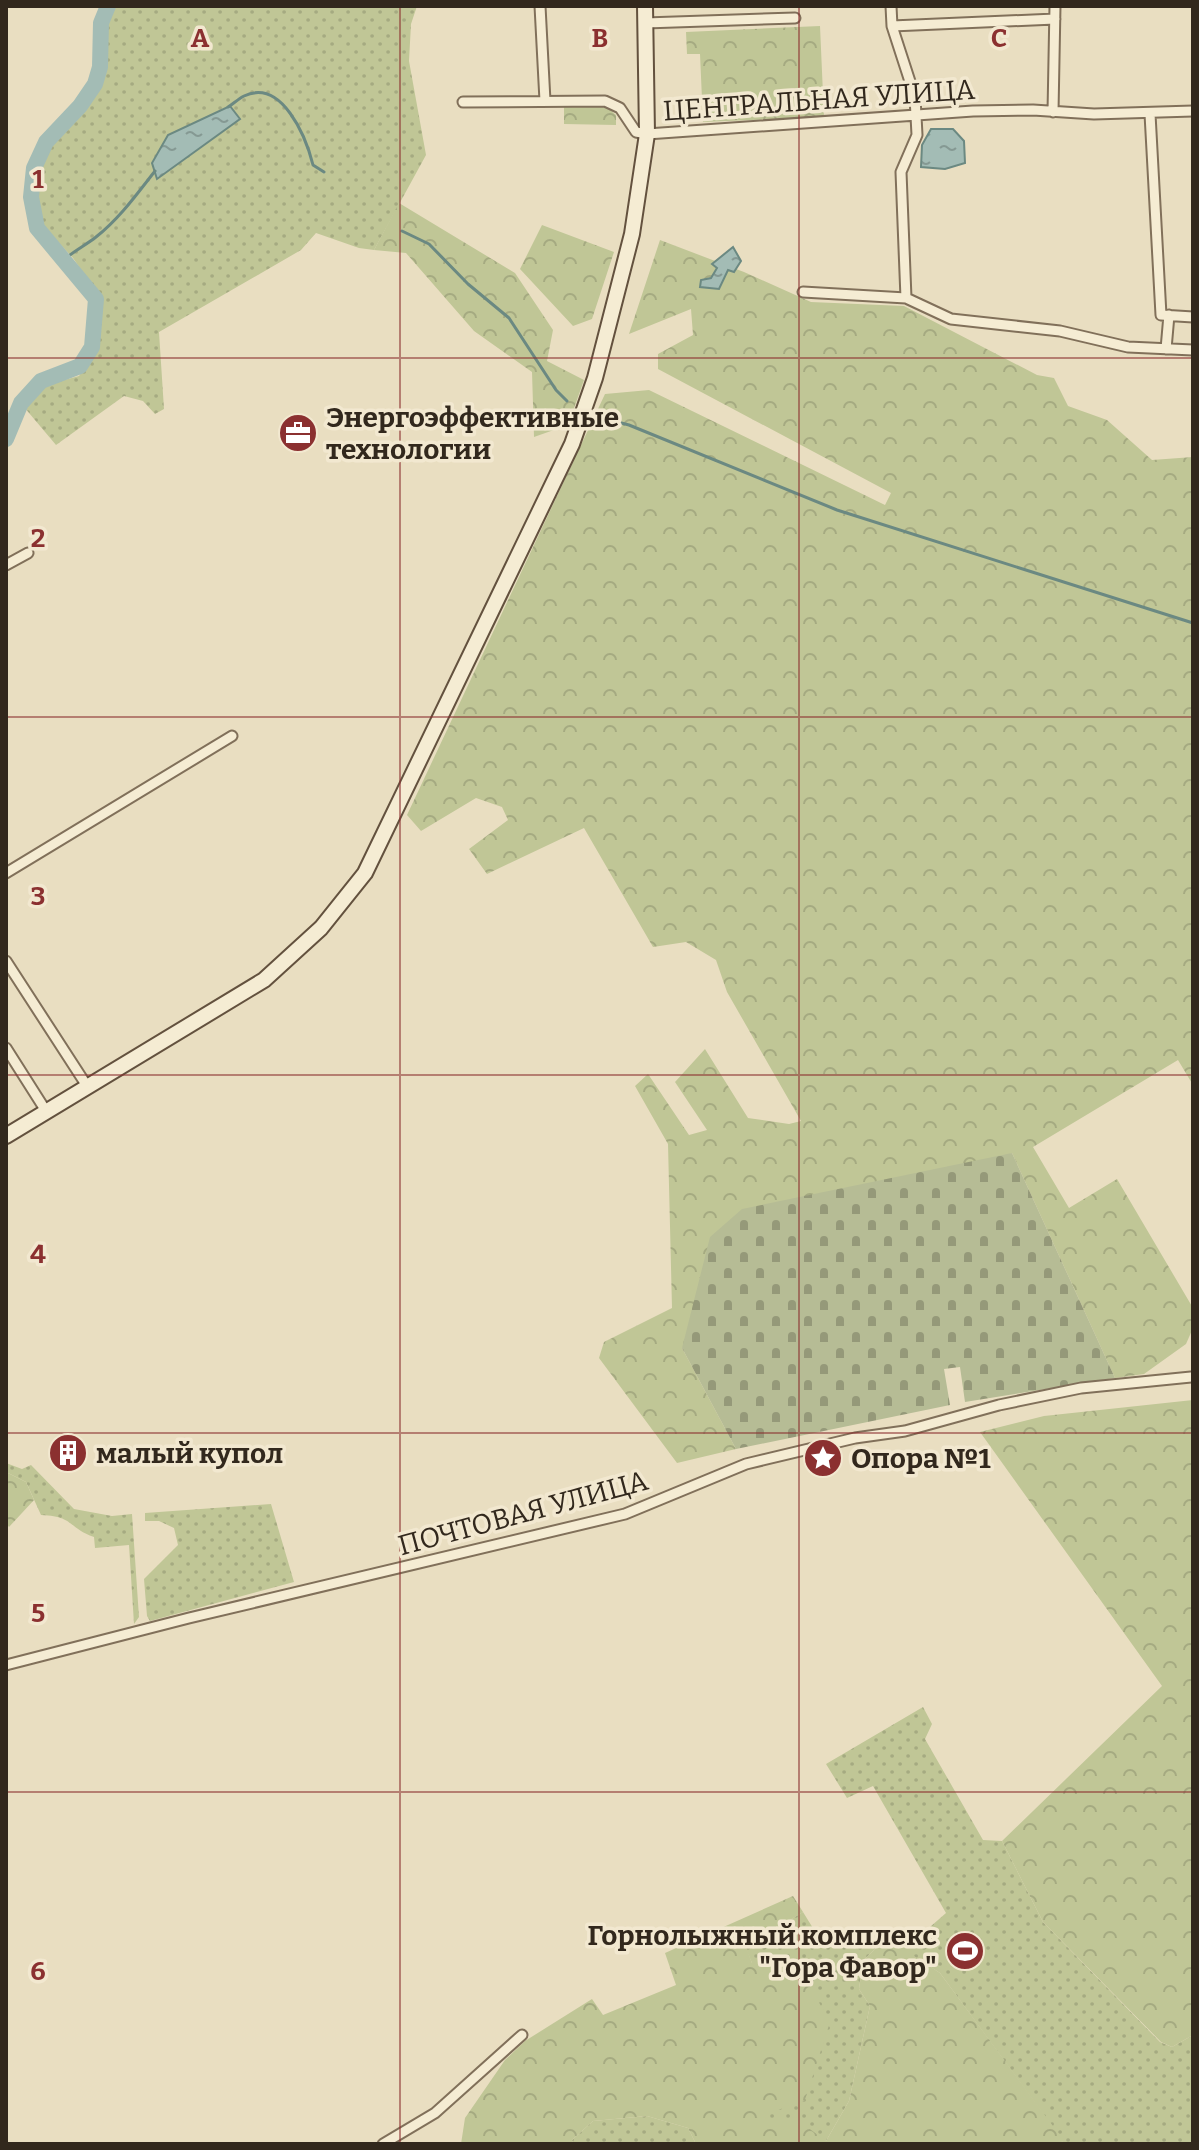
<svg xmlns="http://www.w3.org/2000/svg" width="1199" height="2150" viewBox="0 0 1199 2150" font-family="Bitter,serif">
  <defs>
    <pattern id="grass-dots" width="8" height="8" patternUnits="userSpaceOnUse" patternTransform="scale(2)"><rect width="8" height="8" fill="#c0c696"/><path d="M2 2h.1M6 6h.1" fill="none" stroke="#a5aa81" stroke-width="1.8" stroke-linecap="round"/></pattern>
    <pattern id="forest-crowns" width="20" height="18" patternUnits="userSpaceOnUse" patternTransform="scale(2)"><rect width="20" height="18" fill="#c0c696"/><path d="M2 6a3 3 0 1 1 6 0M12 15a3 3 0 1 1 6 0" fill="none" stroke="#a5aa81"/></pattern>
    <pattern id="cemetery-stones" width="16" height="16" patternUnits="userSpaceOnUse" patternTransform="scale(2)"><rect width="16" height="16" fill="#b6bc95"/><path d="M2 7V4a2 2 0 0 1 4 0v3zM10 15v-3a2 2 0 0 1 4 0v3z" fill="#959979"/></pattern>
    <pattern id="water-ripples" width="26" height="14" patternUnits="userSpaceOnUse" patternTransform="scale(2)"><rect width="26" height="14" fill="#a3bcb5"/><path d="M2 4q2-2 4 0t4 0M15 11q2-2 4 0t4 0" fill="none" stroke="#859993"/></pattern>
  </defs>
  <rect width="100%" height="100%" fill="#e9dec1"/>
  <path fill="url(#grass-dots)" d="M113 6H417L411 24 409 61 426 155 374 250 359 248 316 233 301 250 159 332 164 409 155 414 143 401 124 396 56 445 24 407 42 386 79 376 97 349 102 300 73 258 43 226 37 195 40 169 50 146 87 108 100 84 107 23Z
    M6 1463 22 1469 31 1465 74 1509 112 1516 132 1514 139 1617 134 1624 129 1545 95 1548 94 1537C68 1528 74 1516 41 1515L26 1482 6 1472Z
    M271 1504 294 1582 150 1621 147 1616 144 1579 178 1545 174 1528 159 1521H145V1513Z
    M923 1707 932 1724 925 1739 983 1840 1002 1841 1043 1922 1160 2042 1172 2047 1193 2035V2144H1056L1063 2141 940 1973 913 1956 914 1941 946 1913 873 1786 847 1798 826 1764Z
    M803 1912 824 1946 880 1944 863 1961 859 1989 870 2006 849 2101 826 2141 748 2121 752 1963 745 1947Z
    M647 2116 688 2128 696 2144H573L572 2140 593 2121Z"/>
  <path fill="url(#forest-crowns)" d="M820 26 824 117 703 122 700 54H687L686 32Z
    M564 105H604L616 115V125L564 124Z
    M399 203 515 273 553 330 547 361 584 380 568 425 534 437 532 372 474 331 406 253 374 250Z
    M542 225 614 252 592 319 573 326 520 269Z
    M660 240 744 272 811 302 904 306 1037 375 1054 378 1068 406 1107 420 1152 460 1193 457V1085L1178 1060 1033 1147 1069 1208 1117 1179 1193 1308V1328L1186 1344 1144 1374 1115 1378 1012 1153 682 1348 736 1449 677 1463 599 1358 604 1342 672 1308 668 1144 635 1086 648 1074 689 1135 707 1130 675 1082 705 1049 748 1118 789 1124 801 1121 727 992 716 960 686 942 653 947 584 828 487 874 469 849 508 820 502 807 476 798 421 831 407 815 605 394 649 390 885 505 891 493 658 369V354L693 335 691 309 629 334Z
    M1193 1400V2035L1172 2047 1161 2042 1043 1922 1002 1841 1162 1686 980 1432 1044 1416Z
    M6 1472 26 1482 34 1500 9 1527 6 1523Z
    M793 1896 803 1912 746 1947 752 1963 799 1967 830 2022 805 2100 751 2120 795 2118 826 2141 849 2101 870 2006 859 1989 863 1961 880 1944 914 1941V1956L940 1973 1064 2141 1056 2144H696L688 2128 647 2116 593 2121 572 2140 573 2144H461L465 2118 505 2060 525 2041 592 1999 603 2015 676 1985 665 1953Z"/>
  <path fill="url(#cemetery-stones)" d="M1012 1153 1115 1378 965 1402 960 1367 944 1369 950 1405 736 1449 682 1348 710 1237 742 1209Z"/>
  <path fill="url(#water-ripples)" stroke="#6b8982" stroke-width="2" d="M230 106 240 119 157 179 152 163 168 135Z
    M931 129H953L964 141 965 163 945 169 921 167 922 145Z
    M733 247 741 261 734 272 728 270 719 289 700 287 701 280 711 278 717 268 712 264Z"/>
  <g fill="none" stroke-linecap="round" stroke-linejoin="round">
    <path stroke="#6b8982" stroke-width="3" d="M228 107C233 104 238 99 244 96 282 78 306 137 313 165L324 172
      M402 231 429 244 468 284 509 318 556 390 567 401
      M65 259C75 250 86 245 96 237 119 219 137 194 155 171
      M606 419 629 425 837 510 1193 623"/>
    <path stroke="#a3bcb5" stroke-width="16" d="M6 439 21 403 41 381 80 366 92 347 96 299 37 228 31 197 34 168 46 142 80 106 95 84 100 67 101 23 108 6"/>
    <g stroke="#81705a" stroke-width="13">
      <path id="street" d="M540 6 545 101
        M891 6 892 26 915 97 917 135 901 172 906 298
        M645 23 795 18
        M892 26 1055 19
        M463 102 605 101 620 108 636 132 647 134 973 111 1033 110 1094 114 1193 111
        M1053 112 1055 6
        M1150 114 1161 315 1193 317
        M803 292 906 298 951 319 1060 331 1128 347 1193 350
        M1166 349 1169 315
        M6 565 28 553
        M6 873 232 736
        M6 961 87 1086
        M6 1048 46 1111
        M6 1665 189 1618 625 1514 746 1464 855 1438 905 1431 999 1405 1081 1388 1191 1377
        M383 2144 435 2113 522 2035"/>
    </g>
    <g stroke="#63513e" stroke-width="18">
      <path id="secondary" d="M6 1136 264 980 321 928 365 873 572 444 595 378 632 234 647 134 645 6"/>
    </g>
    <use href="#street" stroke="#f5ecd3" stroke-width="9"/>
    <use href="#secondary" stroke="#f5ecd3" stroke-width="14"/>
  </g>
  <path fill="none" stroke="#8b3030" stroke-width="2" stroke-opacity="0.55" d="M400 6V2144M799 6V2144M6 358H1193M6 717H1193M6 1075H1193M6 1433H1193M6 1792H1193"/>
  <defs>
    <g id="office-disc" transform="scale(2)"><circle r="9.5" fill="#8b3030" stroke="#f2e8d0"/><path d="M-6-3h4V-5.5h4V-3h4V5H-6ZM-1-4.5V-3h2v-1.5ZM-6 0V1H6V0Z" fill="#fff"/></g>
    <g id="building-disc" transform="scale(2)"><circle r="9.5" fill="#8b3030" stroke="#f2e8d0"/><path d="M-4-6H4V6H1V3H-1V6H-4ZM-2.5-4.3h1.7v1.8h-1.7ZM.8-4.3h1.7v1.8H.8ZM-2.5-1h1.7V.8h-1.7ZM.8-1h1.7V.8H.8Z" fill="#fff"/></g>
    <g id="sight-disc" transform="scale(2)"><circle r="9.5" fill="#8b3030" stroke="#f2e8d0"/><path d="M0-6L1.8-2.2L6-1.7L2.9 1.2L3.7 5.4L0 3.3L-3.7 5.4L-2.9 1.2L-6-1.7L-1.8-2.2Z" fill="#fff"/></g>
    <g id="stadium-disc" transform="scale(2)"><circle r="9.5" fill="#8b3030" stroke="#f2e8d0"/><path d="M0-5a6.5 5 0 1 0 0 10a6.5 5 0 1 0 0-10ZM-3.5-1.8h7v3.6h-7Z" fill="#fff"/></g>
  </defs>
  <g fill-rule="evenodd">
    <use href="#office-disc" x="298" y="433"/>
    <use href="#building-disc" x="68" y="1453"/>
    <use href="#sight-disc" x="823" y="1458"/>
    <use href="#stadium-disc" x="965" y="1951"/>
  </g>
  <g text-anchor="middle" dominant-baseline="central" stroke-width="7" stroke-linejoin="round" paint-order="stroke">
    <g font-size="28" fill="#32281d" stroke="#f2e8d0">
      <text transform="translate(819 100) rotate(-4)">ЦЕНТРАЛЬНАЯ УЛИЦА</text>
      <text transform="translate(523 1513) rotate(-15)">ПОЧТОВАЯ УЛИЦА</text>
    </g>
    <g font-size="28" font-weight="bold" fill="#32281d" stroke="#f2e8d0" text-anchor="start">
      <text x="326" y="417">Энергоэффективные<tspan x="326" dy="32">технологии</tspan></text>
      <text x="96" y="1453">малый купол</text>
      <text x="851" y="1458">Опора №1</text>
      <text x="937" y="1935" text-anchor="end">Горнолыжный комплекс<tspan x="937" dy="32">"Гора Фавор"</tspan></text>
    </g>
  </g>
  <g font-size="26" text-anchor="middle" font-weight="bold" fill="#8b3030" stroke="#f2e8d0" stroke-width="7" stroke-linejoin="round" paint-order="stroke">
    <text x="200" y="47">A</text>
    <text x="600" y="47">B</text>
    <text x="999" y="47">C</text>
    <text x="38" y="188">1</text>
    <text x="38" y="547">2</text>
    <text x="38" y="905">3</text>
    <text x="38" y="1263">4</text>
    <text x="38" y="1622">5</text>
    <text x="38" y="1980">6</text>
  </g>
  <rect width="1199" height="2150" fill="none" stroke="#32281d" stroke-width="16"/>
</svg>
